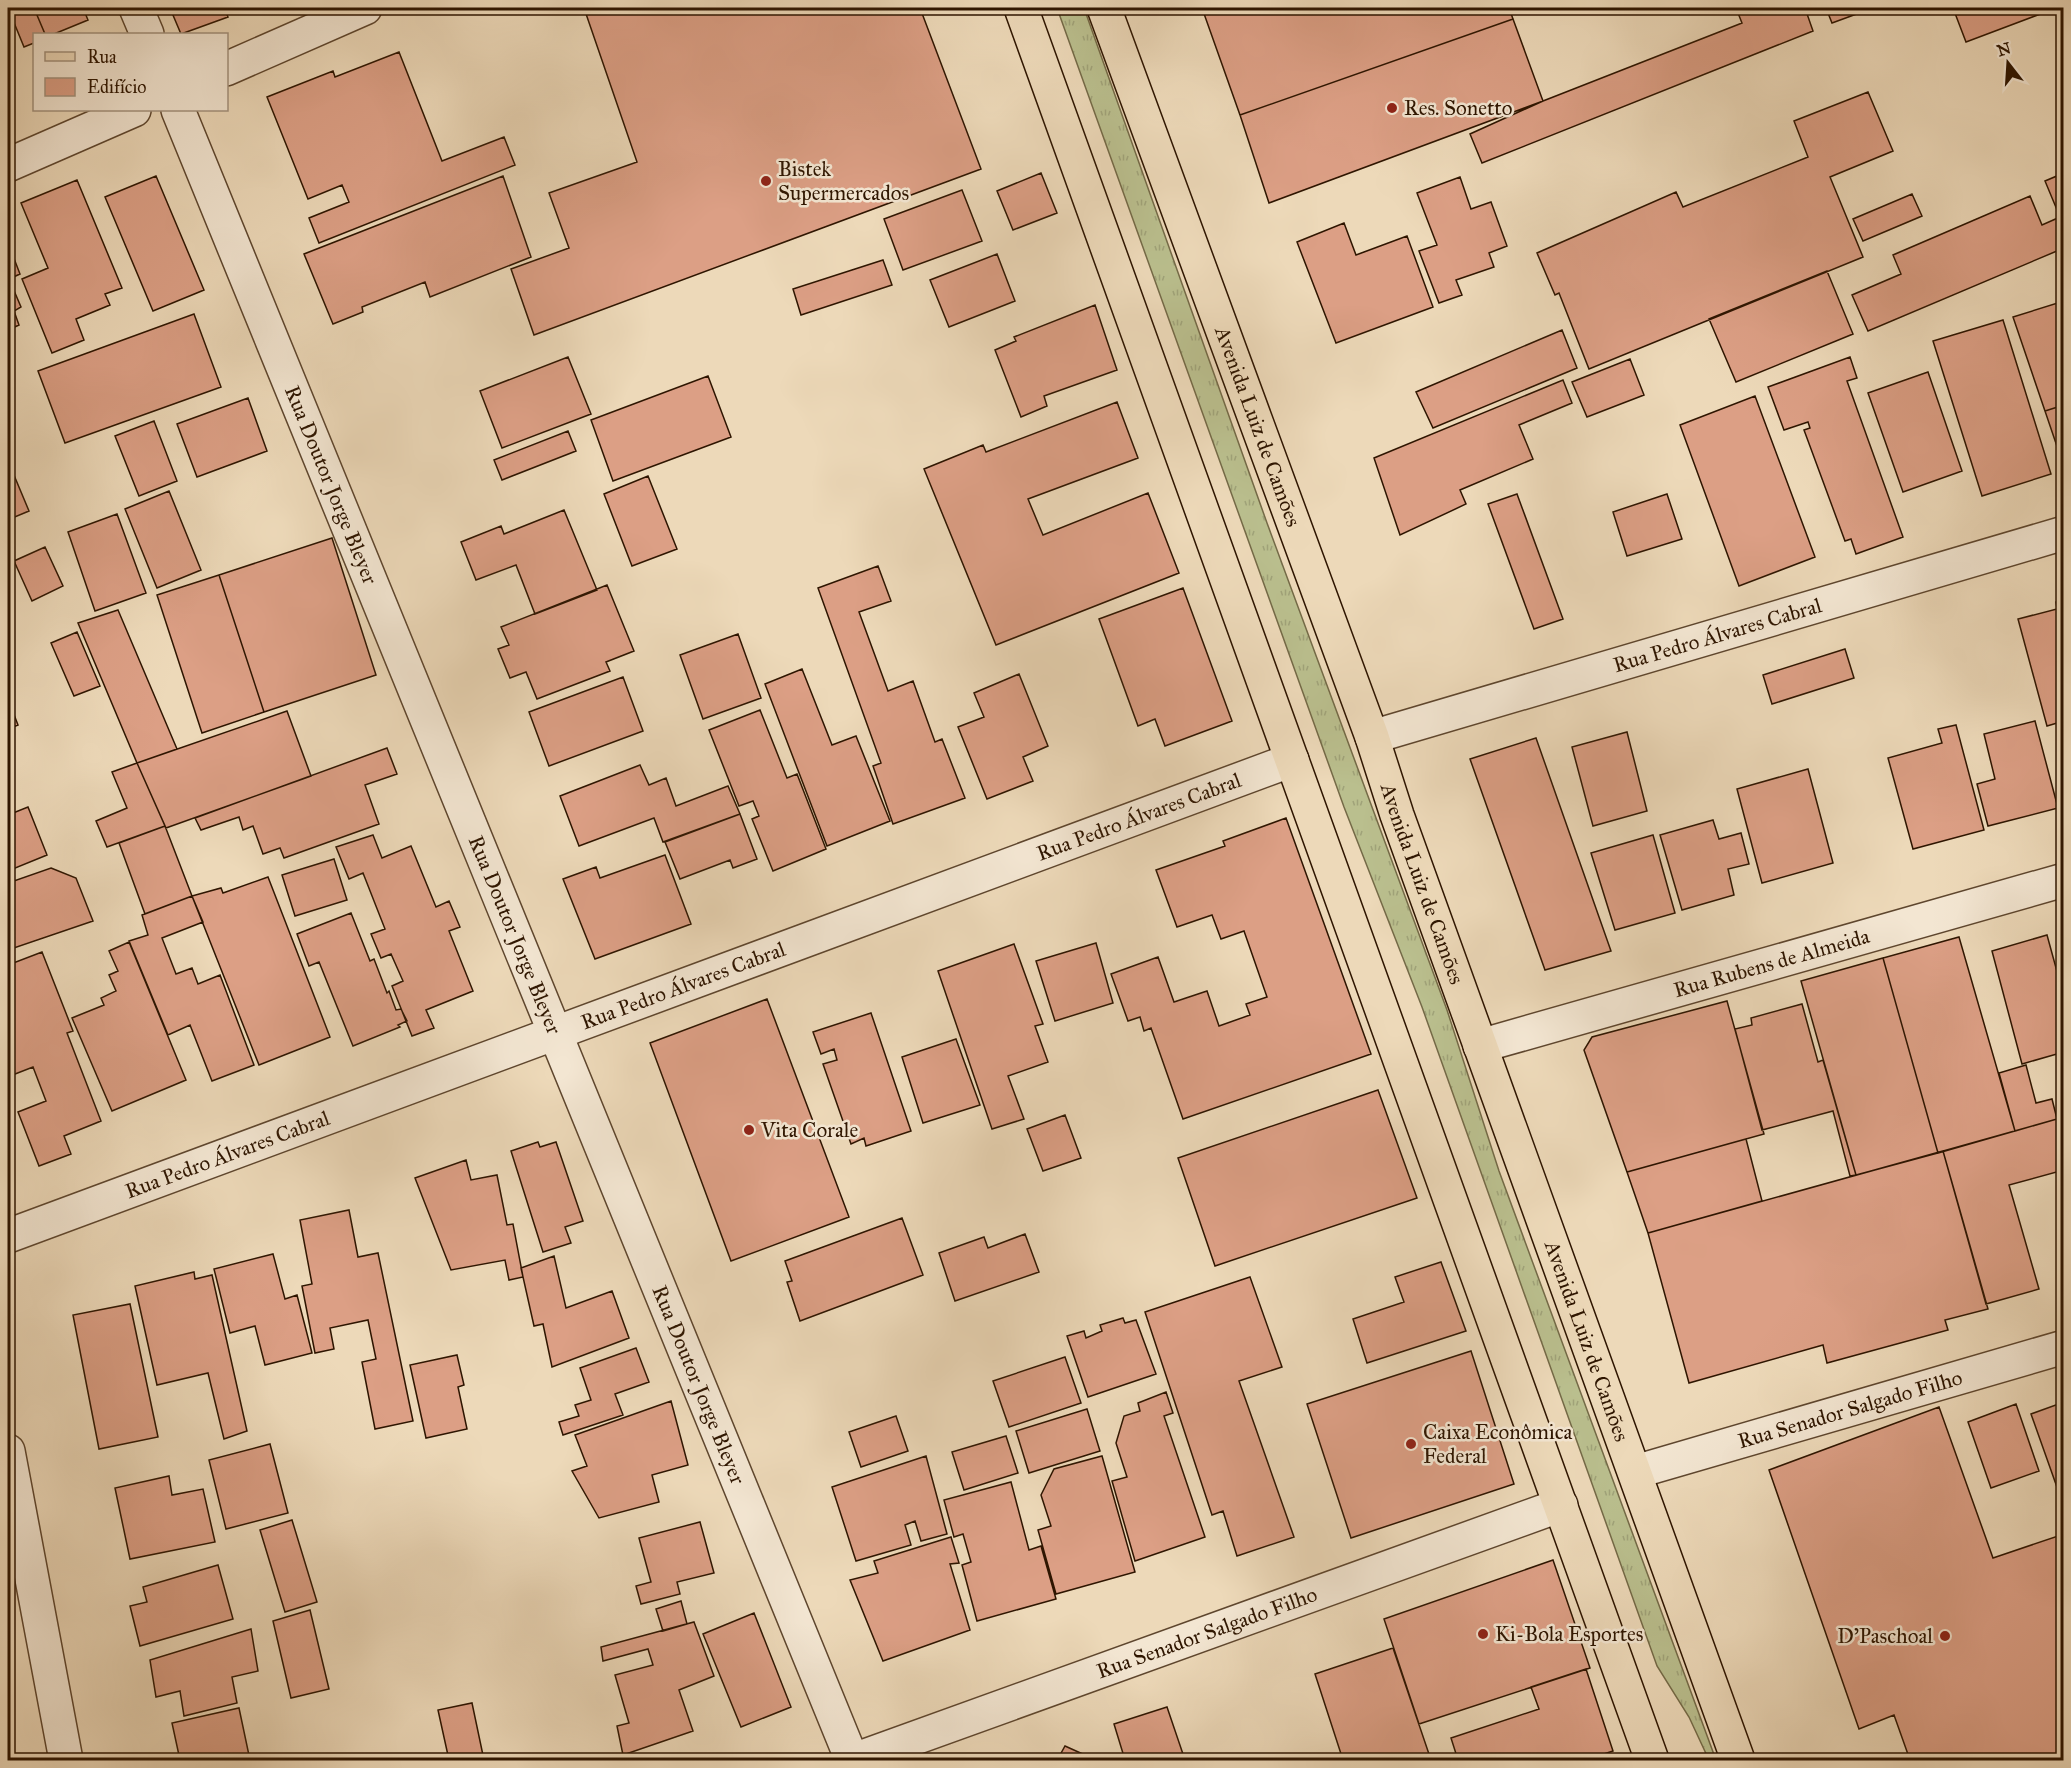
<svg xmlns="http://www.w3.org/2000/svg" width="2071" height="1768" viewBox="0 0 2071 1768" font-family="'IM FELL Great Primer',serif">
  <defs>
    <pattern id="grass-tufts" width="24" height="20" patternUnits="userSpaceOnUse" patternTransform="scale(1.5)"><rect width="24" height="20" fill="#babf8e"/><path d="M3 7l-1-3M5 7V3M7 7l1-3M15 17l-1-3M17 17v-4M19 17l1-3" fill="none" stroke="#a0a379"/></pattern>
  </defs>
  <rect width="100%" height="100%" fill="#edd9b9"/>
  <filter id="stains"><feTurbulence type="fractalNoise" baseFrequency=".00333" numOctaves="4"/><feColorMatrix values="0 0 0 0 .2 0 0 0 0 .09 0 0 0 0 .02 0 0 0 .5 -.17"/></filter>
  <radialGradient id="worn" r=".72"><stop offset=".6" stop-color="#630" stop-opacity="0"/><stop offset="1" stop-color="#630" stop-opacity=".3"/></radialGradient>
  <path fill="url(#grass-tufts)" stroke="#746a47" stroke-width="1.5" d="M1057 8H1084L1267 523 1447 1010 1499 1171 1716 1760H1709L1689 1717 1657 1666 1422 1007 1344 807Z"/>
  <path fill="#dc9f85" stroke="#2e1500" stroke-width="1.5" d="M8 8H34L45 34H34V43L24 47Z
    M34 8H83L88 20 54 34H45Z
    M170 8H224L228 17 181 34Z
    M584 8H920L981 169 534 335 511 269 569 248 549 193 637 162Z
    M1202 8H1509L1513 19 1240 115Z
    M1736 8H1805L1813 31 1482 163 1470 134 1543 101 1742 23Z
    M1826 8H1873L1832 23Z
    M1953 8H2040L2043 13 1966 42Z
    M1513 19 1543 101 1269 203 1240 115Z
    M399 52 442 161 504 137 515 165 319 243 309 218 349 202 342 185 308 199 267 97 333 71 335 77Z
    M1868 92 1893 151 1830 177 1863 257 1589 369 1559 293 1555 295 1537 253 1676 192 1683 207 1808 157 1794 121Z
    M1041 173 1057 213 1013 230 997 191Z
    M2064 173V248L1868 331 1852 295 1901 274 1893 255 2030 196 2042 225 2060 217 2045 181Z
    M156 176 204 290 153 311 105 197Z
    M503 176 531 257 430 297 425 282 362 307 363 312 333 324 304 254Z
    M1460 177 1471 209 1491 202 1507 246 1489 253 1494 267 1456 280 1462 295 1439 303 1419 251 1437 245 1417 193Z
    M77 180 122 288 105 294 110 305 76 319 84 340 52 353 22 279 48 268 21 203Z
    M962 190 982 241 903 270 884 219Z
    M1912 194 1922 216 1863 241 1853 219Z
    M1344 223 1356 255 1407 236 1433 307 1336 343 1297 242Z
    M8 243 20 274 9 279 21 307 14 311 19 325 8 330Z
    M997 254 1015 301 949 327 930 280Z
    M883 260 892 285 801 315 793 289Z
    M1827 271 1853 334 1736 382 1709 319Z
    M2064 301V405L2045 411 2013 317Z
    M1095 305 1117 370 1044 396 1047 406 1021 417 995 350 1016 341 1014 337Z
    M194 314 221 387 65 443 38 371Z
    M2003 320 2051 474 1982 496 1933 341Z
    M1562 330 1577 368 1433 428 1416 392Z
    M568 357 591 414 502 448 480 391Z
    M1850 357 1857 378 1847 381 1903 537 1856 554 1851 539 1845 541 1804 430 1810 428 1808 422 1784 430 1768 387Z
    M1630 359 1644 395 1587 417 1572 382Z
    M1928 372 1962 471 1903 492 1868 393Z
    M708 376 731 437 613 481 591 420Z
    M1563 380 1572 403 1519 425 1533 459 1460 490 1466 504 1400 535 1374 458Z
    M1755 396 1815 557 1739 586 1680 425Z
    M248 398 267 451 197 477 177 424Z
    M1117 402 1138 458 1028 499 1043 535 1148 493 1179 573 996 645 924 469 983 445 986 452Z
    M2064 405V467L2045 411Z
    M154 421 177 481 139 496 115 436Z
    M568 431 576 451 502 480 494 460Z
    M11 468 29 511 10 519 8 470Z
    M648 476 677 549 632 566 604 494Z
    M169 491 201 570 157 588 125 509Z
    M1517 494 1563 619 1534 629 1488 504Z
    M1667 494 1682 539 1627 556 1613 512Z
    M564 510 597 590 535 614 516 565 476 580 461 542 501 526 504 534Z
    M117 514 146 593 95 611 68 532Z
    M332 538 376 675 264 712 219 575Z
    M45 547 63 586 32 601 14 561Z
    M878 566 891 601 859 612 888 691 913 681 935 742 942 739 965 798 893 824 873 766 881 763 818 588Z
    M219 575 264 712 202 733 157 595Z
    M607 585 634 651 606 662 610 671 537 699 526 672 510 678 498 649 509 645 501 627Z
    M1183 588 1232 721 1165 746 1155 719 1138 726 1099 619Z
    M2064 600V721L2047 726 2018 619 2057 609 2056 602Z
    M118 610 177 749 137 763 78 623Z
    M77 632 100 686 74 696 51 643Z
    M738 634 761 698 703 719 680 655Z
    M1845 649 1854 678 1772 704 1763 675Z
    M802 669 832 745 856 736 890 821 827 846 765 684Z
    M1019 674 1048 746 1023 757 1033 781 987 799 958 727 984 717 974 693Z
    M623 677 643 731 549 766 529 712Z
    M8 699 18 725 8 729Z
    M760 710 787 778 797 774 826 849 773 871 752 819 759 816 753 801 739 806 709 730Z
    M287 711 311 776 166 828 137 763Z
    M2035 721 2058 808 1988 826 1977 784 1995 779 1984 734Z
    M1956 725 1984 830 1913 849 1888 758 1942 743 1938 729Z
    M1627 732 1647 811 1593 826 1572 747Z
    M1536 738 1611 951 1545 970 1470 759Z
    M387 748 397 774 365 785 379 824 284 858 280 848 263 854 253 826 243 830 239 817 201 830 195 818Z
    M137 763 165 826 107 847 96 821 127 808 112 772Z
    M640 765 649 785 666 778 676 806 728 786 740 814 663 842 654 818 579 846 560 796Z
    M1808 769 1833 863 1762 883 1737 789Z
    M28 807 47 855 8 871V815Z
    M740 814 757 859 733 868 730 860 680 879 665 842Z
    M1286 818 1371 1054 1183 1119 1151 1028 1144 1031 1140 1017 1128 1021 1111 974 1158 957 1174 1002 1207 991 1219 1026 1250 1015 1246 1004 1267 997 1244 931 1221 939 1212 915 1177 927 1156 870 1225 846 1223 841Z
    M1713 820 1719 839 1741 833 1749 864 1728 869 1734 895 1682 910 1660 835Z
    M165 826 192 896 145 914 119 843Z
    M373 835 382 858 411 846 436 907 449 901 460 927 449 931 473 991 426 1010 434 1028 412 1036 392 986 403 981 391 954 381 958 371 934 385 929 363 873 349 879 336 847Z
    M1653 835 1675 913 1615 930 1591 853Z
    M665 855 691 924 595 959 563 879 596 867 600 878Z
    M334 859 347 900 295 916 282 875Z
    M51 868 76 878 93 921 8 950V883Z
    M268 877 330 1037 259 1065 192 896 221 888 223 893Z
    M192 896 203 922 162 938 176 974 192 968 198 984 220 975 254 1065 212 1081 190 1025 168 1035 129 941 148 935 142 915Z
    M351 913 370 961 374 959 387 993 389 991 396 1010 401 1009 407 1021 398 1025 400 1027 353 1046 319 962 309 966 297 934Z
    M2047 935 2064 997V1052L2022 1064 1992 951Z
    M1959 937 2015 1131 1938 1153 1883 958Z
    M129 942 186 1080 112 1111 72 1018 104 1005 101 998 116 991 109 975 118 971 109 951Z
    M1096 943 1113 1003 1055 1021 1036 961Z
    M1014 944 1043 1024 1035 1026 1048 1062 1008 1076 1024 1119 992 1129 938 971Z
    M42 952 73 1031 67 1033 101 1121 64 1136 71 1154 39 1166 18 1112 46 1101 33 1067 10 1076 8 1070V965Z
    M1883 958 1938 1153 1856 1175 1801 981Z
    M767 999 849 1217 731 1261 650 1043Z
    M1727 1001 1764 1134 1627 1172 1584 1050 1592 1037Z
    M1802 1004 1818 1062 1823 1060 1856 1175 1850 1176 1833 1111 1762 1130 1735 1029 1752 1025 1751 1018Z
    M871 1013 911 1131 866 1146 864 1138 851 1144 823 1064 837 1060 834 1049 821 1054 813 1032Z
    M956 1039 980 1105 923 1123 902 1057Z
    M2026 1065 2036 1103 2052 1099 2057 1119 2015 1131 1999 1073Z
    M1378 1090 1417 1198 1215 1266 1178 1158Z
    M1065 1115 1081 1158 1043 1171 1027 1129Z
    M2064 1117V1170L2009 1185 2039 1289 1986 1304 1943 1151Z
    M1746 1139 1762 1201 1648 1233 1627 1172Z
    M538 1142 540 1147 556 1142 583 1221 565 1227 571 1243 543 1252 511 1151Z
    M1943 1151 1988 1309 1945 1320 1948 1330 1827 1363 1823 1345 1689 1383 1648 1233Z
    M466 1160 471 1180 497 1175 507 1225 513 1224 523 1277 509 1280 505 1260 451 1270 415 1178Z
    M349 1210 358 1257 378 1253 413 1421 375 1429 362 1362 376 1359 368 1320 330 1328 334 1349 315 1353 302 1286 312 1284 300 1220Z
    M902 1218 923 1275 800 1321 787 1282 792 1281 785 1261Z
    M1025 1234 1039 1272 955 1301 939 1253 984 1237 988 1248Z
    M273 1254 285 1299 297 1295 312 1353 265 1365 255 1326 230 1333 214 1269Z
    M554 1256 566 1308 612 1291 629 1338 552 1367 543 1324 534 1326 521 1268Z
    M1441 1262 1466 1331 1367 1363 1353 1319 1404 1302 1395 1277Z
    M194 1272 195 1279 212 1275 247 1431 224 1439 208 1373 157 1385 135 1286Z
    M1250 1277 1282 1367 1239 1381 1294 1537 1237 1556 1223 1511 1212 1515 1145 1312Z
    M130 1304 158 1437 99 1449 73 1315Z
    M1123 1318 1125 1323 1136 1320 1156 1374 1088 1397 1067 1336 1084 1331 1086 1338 1102 1331 1100 1325Z
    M636 1348 649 1382 615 1394 623 1415 563 1435 559 1422 579 1416 575 1405 591 1400 580 1368Z
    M1471 1351 1514 1484 1351 1538 1307 1404Z
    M457 1355 464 1385 458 1387 467 1429 426 1438 410 1365Z
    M1065 1357 1081 1403 1009 1427 993 1381Z
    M1166 1392 1173 1413 1164 1416 1205 1537 1135 1561 1112 1481 1127 1477 1116 1443 1124 1416 1140 1411 1138 1403Z
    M671 1401 688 1465 652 1475 659 1502 599 1518 572 1471 587 1466 575 1435Z
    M2064 1402V1488L2058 1490 2031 1414Z
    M2016 1404 2039 1471 1991 1488 1968 1422Z
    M1939 1407 1993 1558 2064 1534V1760H1910L1894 1715 1859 1729 1769 1470Z
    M1087 1409 1100 1451 1029 1473 1016 1431Z
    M896 1416 908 1451 861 1467 849 1432Z
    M1006 1436 1018 1473 964 1490 952 1452Z
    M270 1444 288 1513 226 1529 209 1460Z
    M926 1456 947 1534 921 1541 915 1521 905 1525 911 1545 856 1561 832 1487Z
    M1102 1456 1135 1572 1056 1594 1038 1530 1051 1526 1041 1495 1054 1469Z
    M169 1476 172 1495 203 1489 215 1542 130 1559 115 1488Z
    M1011 1482 1029 1550 1041 1546 1056 1599 977 1621 962 1565 971 1562 963 1534 954 1537 944 1500Z
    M292 1520 317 1602 285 1612 260 1530Z
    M700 1522 714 1573 677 1582 680 1594 641 1604 636 1586 651 1582 639 1538Z
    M951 1537 959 1563 950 1564 970 1630 883 1661 850 1580 878 1573 874 1561Z
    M1553 1560 1590 1668 1419 1724 1384 1619Z
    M218 1565 233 1619 140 1646 130 1606 147 1602 143 1587Z
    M681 1601 687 1624 663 1631 656 1609Z
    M310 1610 329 1689 291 1698 273 1621Z
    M754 1613 791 1707 741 1727 703 1634Z
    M694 1622 714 1676 679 1690 693 1731 623 1755 617 1726 629 1723 615 1675 653 1665 648 1649 603 1661 601 1647Z
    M251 1629 258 1671 232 1677 237 1703 184 1716 180 1691 156 1697 150 1660Z
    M1393 1648 1431 1760H1343L1315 1674Z
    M1586 1669 1613 1751 1592 1758 1593 1760H1458L1451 1738 1539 1709 1531 1687Z
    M472 1703 484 1760H449L438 1710Z
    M1167 1707 1185 1760H1125L1114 1724Z
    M239 1708 250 1760H180L172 1723Z
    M1065 1746 1096 1760H1046L1060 1755Z"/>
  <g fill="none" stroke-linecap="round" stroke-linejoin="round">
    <g stroke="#5e462e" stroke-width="36">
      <g id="minor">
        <path d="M136 8 147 34"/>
        <path d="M226 69 365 8"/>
        <path id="s1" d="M178 110 852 1760"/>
        <path d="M8 165 134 110"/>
        <path id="s2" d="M1372 737 2064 533"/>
        <path id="s3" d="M1480 1046 2064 880"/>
        <path id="s4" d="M8 1236 1292 760"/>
        <path d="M8 1451 66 1760"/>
        <path id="s5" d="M1635 1472 2064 1347"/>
      </g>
    </g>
    <g stroke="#5e462e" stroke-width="36">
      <g id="tertiary">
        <path id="s6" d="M854 1760 1561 1505"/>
      </g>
    </g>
    <g stroke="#2e1500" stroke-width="36">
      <g id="primary">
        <path d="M1021 8 1652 1760"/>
        <path id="s7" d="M1104 8 1372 737 1397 815 1738 1760"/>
      </g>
    </g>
    <use href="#minor" stroke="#f3e6d2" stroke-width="33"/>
    <use href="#tertiary" stroke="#f3e6d2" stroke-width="33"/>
    <use href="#primary" stroke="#edd9b9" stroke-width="33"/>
  </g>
  <g fill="#8f2418" stroke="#f3e6d2" stroke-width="2">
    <circle cx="1392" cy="108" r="6"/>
    <circle cx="766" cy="181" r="6"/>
    <circle cx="749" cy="1130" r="6"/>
    <circle cx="1411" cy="1444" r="6"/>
    <circle cx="1483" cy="1634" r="6"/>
    <circle cx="1945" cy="1636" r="6"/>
  </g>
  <g text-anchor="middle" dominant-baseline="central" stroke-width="5" stroke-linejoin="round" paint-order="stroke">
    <g font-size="21" fill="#2e1500" stroke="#f3e6d2" text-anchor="start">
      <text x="1404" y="108">Res. Sonetto</text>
      <text x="778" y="169">Bistek<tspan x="778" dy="24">Supermercados</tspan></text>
      <text x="761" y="1130">Vita Corale</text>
      <text x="1423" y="1432">Caixa Econômica<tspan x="1423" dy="24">Federal</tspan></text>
      <text x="1495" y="1634">Ki-Bola Esportes</text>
      <text x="1933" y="1636" text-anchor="end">D'Paschoal</text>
    </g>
    <g font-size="21" fill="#2e1500" stroke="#f3e6d2">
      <text stroke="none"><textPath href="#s7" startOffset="446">Avenida Luiz de Camões</textPath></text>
      <text stroke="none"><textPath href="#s1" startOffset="405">Rua Doutor Jorge Bleyer</textPath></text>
      <text stroke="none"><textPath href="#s2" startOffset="360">Rua Pedro Álvares Cabral</textPath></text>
      <text stroke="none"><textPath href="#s4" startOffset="1206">Rua Pedro Álvares Cabral</textPath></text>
      <text stroke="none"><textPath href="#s7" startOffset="932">Avenida Luiz de Camões</textPath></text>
      <text stroke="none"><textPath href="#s1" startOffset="891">Rua Doutor Jorge Bleyer</textPath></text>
      <text stroke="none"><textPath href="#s3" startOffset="303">Rua Rubens de Almeida</textPath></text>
      <text stroke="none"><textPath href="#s4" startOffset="720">Rua Pedro Álvares Cabral</textPath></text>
      <text stroke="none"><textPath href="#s4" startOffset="234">Rua Pedro Álvares Cabral</textPath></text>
      <text stroke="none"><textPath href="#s7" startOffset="1418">Avenida Luiz de Camões</textPath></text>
      <text stroke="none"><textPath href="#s1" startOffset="1377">Rua Doutor Jorge Bleyer</textPath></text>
      <text stroke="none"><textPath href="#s5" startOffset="224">Rua Senador Salgado Filho</textPath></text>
      <text stroke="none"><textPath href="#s6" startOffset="375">Rua Senador Salgado Filho</textPath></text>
    </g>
  </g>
  <rect width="2071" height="1768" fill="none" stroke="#edd9b9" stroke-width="30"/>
  <rect x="9" y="9" width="2053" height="1750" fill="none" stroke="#2e1500" stroke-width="3"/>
  <rect x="15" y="15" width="2041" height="1738" fill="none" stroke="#2e1500" stroke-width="1.5"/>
  <rect x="33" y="33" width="195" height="78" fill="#f3e6d2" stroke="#a4927e" stroke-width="1.5"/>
  <rect x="45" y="52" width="30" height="9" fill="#edd9b9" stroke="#a4927e" stroke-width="1.5"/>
  <text x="87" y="63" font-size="18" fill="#2e1500">Rua</text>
  <rect x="45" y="78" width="30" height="18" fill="#dc9f85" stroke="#a4927e" stroke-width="1.5"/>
  <text x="87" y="93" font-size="18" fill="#2e1500">Edifício</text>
  <g transform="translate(2008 63) rotate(343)" stroke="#f3e6d2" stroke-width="4.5" paint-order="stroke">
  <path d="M0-4.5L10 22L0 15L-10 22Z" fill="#2e1500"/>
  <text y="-9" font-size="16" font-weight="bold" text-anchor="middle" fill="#2e1500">N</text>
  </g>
  <rect width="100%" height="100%" filter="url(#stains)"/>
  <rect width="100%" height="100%" fill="url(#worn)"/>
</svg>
